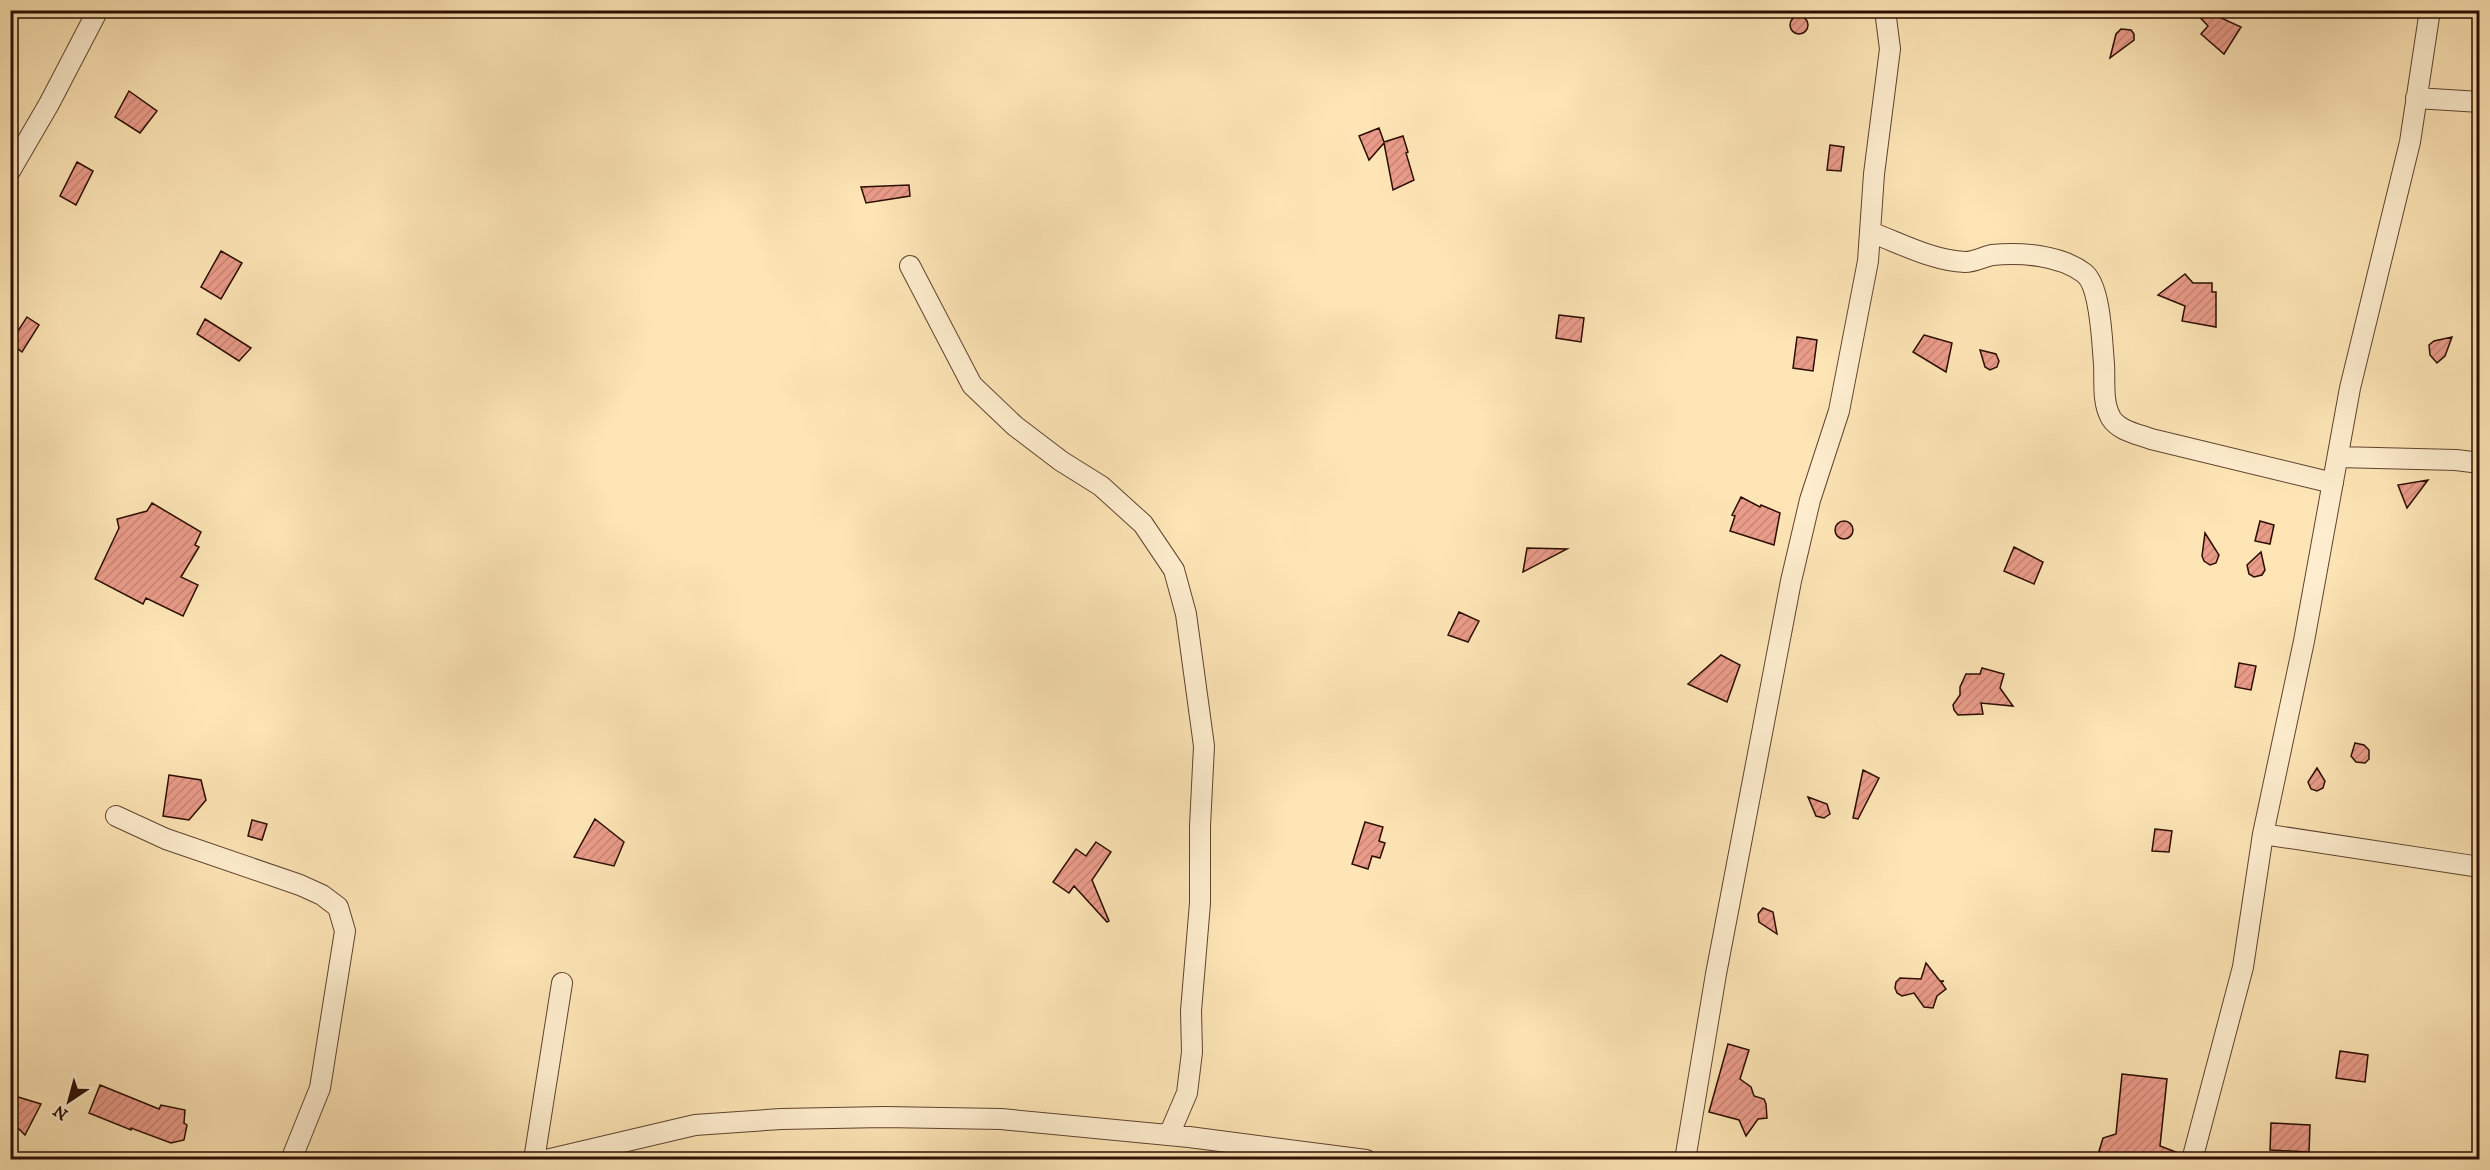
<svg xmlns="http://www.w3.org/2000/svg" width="2490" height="1170" viewBox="0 0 2490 1170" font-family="'IM FELL DW Pica',serif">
  <defs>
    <pattern id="building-hatch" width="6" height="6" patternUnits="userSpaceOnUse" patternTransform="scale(1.5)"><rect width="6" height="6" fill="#ea9c8a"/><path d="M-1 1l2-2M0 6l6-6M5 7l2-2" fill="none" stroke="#c98575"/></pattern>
  </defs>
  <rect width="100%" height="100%" fill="#fde5b5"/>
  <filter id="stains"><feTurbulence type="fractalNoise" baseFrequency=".00333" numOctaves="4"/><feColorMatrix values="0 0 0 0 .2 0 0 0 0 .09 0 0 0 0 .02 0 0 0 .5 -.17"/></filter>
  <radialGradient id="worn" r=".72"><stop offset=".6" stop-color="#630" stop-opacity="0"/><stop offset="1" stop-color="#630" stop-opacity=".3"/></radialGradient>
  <path fill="url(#building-hatch)" stroke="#2b0d02" stroke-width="1.5" d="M2193 10H2204L2241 27 2224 54 2201 34 2208 26Z
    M1790 25a9 9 0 1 1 18 0a9 9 0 1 1-18 0Z
    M2121 29 2131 30 2134 34V40L2110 58 2116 34Z
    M129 91 157 111 140 133 115 117Z
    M1379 128 1384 142 1403 136 1408 152 1406 153 1414 180 1393 190 1384 143 1369 160 1359 136Z
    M1830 145 1844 147 1841 171 1827 170Z
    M77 162 93 171 76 205 60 196Z
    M909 185 910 196 866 203 861 187Z
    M221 251 242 263 221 299 201 287Z
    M2185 274 2193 283H2212V292H2216V327L2182 321 2185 306 2158 295Z
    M1559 315 1584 318 1581 342 1556 338Z
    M27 317 39 325 22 352 10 343Z
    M205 319 251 348 239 361 197 334Z
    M1924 335 1952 343 1946 372 1913 352Z
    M1797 337 1817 340 1813 371 1793 368Z
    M2452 337 2445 356 2437 363 2430 355 2429 345 2434 341Z
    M1980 350 1996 354 1999 361 1997 367 1990 370 1985 367Z
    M2428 480 2407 508 2398 485Z
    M1741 497 1760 507 1761 505 1780 513 1774 545 1730 531 1735 516 1732 515Z
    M152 503 201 532 195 545 199 547 181 577 198 585 183 616 146 598 143 604 95 579 119 528 117 519 147 511Z
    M1835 530a9 9 0 1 1 18 0a9 9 0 1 1-18 0Z
    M2260 521 2274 525 2270 544 2255 541Z
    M2205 533 2219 555 2216 563 2210 565 2204 561 2202 556Z
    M2014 547 2043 562 2034 584 2004 571Z
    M1527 548 1567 549 1523 572Z
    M2261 552 2265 570 2262 575 2254 577 2249 574 2247 565Z
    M1459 612 1479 621 1468 642 1448 635Z
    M1721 655 1740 665 1727 702 1688 684Z
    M2239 663 2256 666 2251 690 2235 687Z
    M1982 668 2004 674 2000 688 2013 706 1981 703 1983 714 1958 715 1954 710 1953 705 1960 695V687L1966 674H1980Z
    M2355 743 2364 745 2369 750V759L2365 763 2356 762 2351 756Z
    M2317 768 2325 781 2323 788 2317 791 2311 789 2308 782Z
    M1863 770 1879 778 1858 819 1853 818Z
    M169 775 201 780 206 800 189 820 163 816Z
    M1808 797 1827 804 1830 814 1824 818 1816 816Z
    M595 819 624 842 614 866 574 857Z
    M252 820 267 824 262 840 248 836Z
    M1365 822 1383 827 1379 841 1385 843 1380 858 1372 856 1368 869 1352 864Z
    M2155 829 2172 831 2169 852 2152 851Z
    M1096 842 1111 852 1092 880 1109 921 1107 922 1074 886 1069 893 1053 882 1076 849 1086 856Z
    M1763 908 1773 912 1777 934 1759 922 1758 914Z
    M1926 963 1940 981H1944L1941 982 1946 989 1937 996 1933 1008 1924 1007 1914 993 1902 996 1897 993 1895 988 1896 982 1900 978 1921 979Z
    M1728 1044 1749 1050 1740 1079 1751 1087 1754 1096 1764 1099 1766 1104 1767 1118 1758 1119 1746 1136 1739 1120 1709 1112Z
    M2340 1051 2368 1055 2365 1082 2336 1078Z
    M2122 1074 2167 1079 2160 1146 2181 1154 2180 1160H2113L2099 1151 2103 1138 2116 1134Z
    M100 1085 159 1109 161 1105 185 1110 184 1123 187 1125 184 1140 171 1143 131 1128V1130L89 1113Z
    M18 1097 41 1104 25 1135 10 1120Z
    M2271 1123 2310 1125 2309 1152 2270 1150Z"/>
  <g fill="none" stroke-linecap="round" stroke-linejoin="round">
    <g stroke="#60432f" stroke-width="22">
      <path id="street" d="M2416 98 2480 102
        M10 171 49 104 98 10
        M1870 232C1900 243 1933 261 1965 262 1974 262 1983 257 1992 255 2021 252 2060 255 2084 273 2101 286 2102 343 2104 364 2105 382 2102 402 2111 418 2119 431 2138 434 2151 439L2333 483
        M910 266 972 385 1015 426 1061 461 1101 486 1143 524 1174 570 1186 614 1204 746 1200 826V903L1191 1011 1192 1052 1187 1093 1169 1135
        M2338 457 2456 460 2480 463
        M116 816 166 839 300 885 322 895 338 907 345 931 320 1088 291 1160
        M2263 834 2480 867
        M534 1160 562 983
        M546 1160 695 1125 781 1119 884 1117 1001 1119 1189 1137 1366 1160
        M1685 1160 1716 974 1791 581 1810 500 1839 411 1868 261 1874 174 1890 49 1885 10
        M2192 1160 2243 967 2263 834 2304 641 2350 388 2410 142 2430 10"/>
    </g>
    <use href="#street" stroke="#feeecf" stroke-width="20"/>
  </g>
  <rect width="2490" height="1170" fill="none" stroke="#fde5b5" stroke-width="36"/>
  <rect x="12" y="12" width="2466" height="1146" fill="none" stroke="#2b0d02" stroke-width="3"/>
  <rect x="18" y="18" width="2454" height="1134" fill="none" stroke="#2b0d02" stroke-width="1.5"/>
  <g transform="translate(69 1101) rotate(216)" stroke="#feeecf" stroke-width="4.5" paint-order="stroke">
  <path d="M0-4.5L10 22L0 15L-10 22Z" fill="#2b0d02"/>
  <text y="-9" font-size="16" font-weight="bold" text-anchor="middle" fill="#2b0d02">N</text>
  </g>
  <rect width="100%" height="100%" filter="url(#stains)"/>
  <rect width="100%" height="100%" fill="url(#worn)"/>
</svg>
